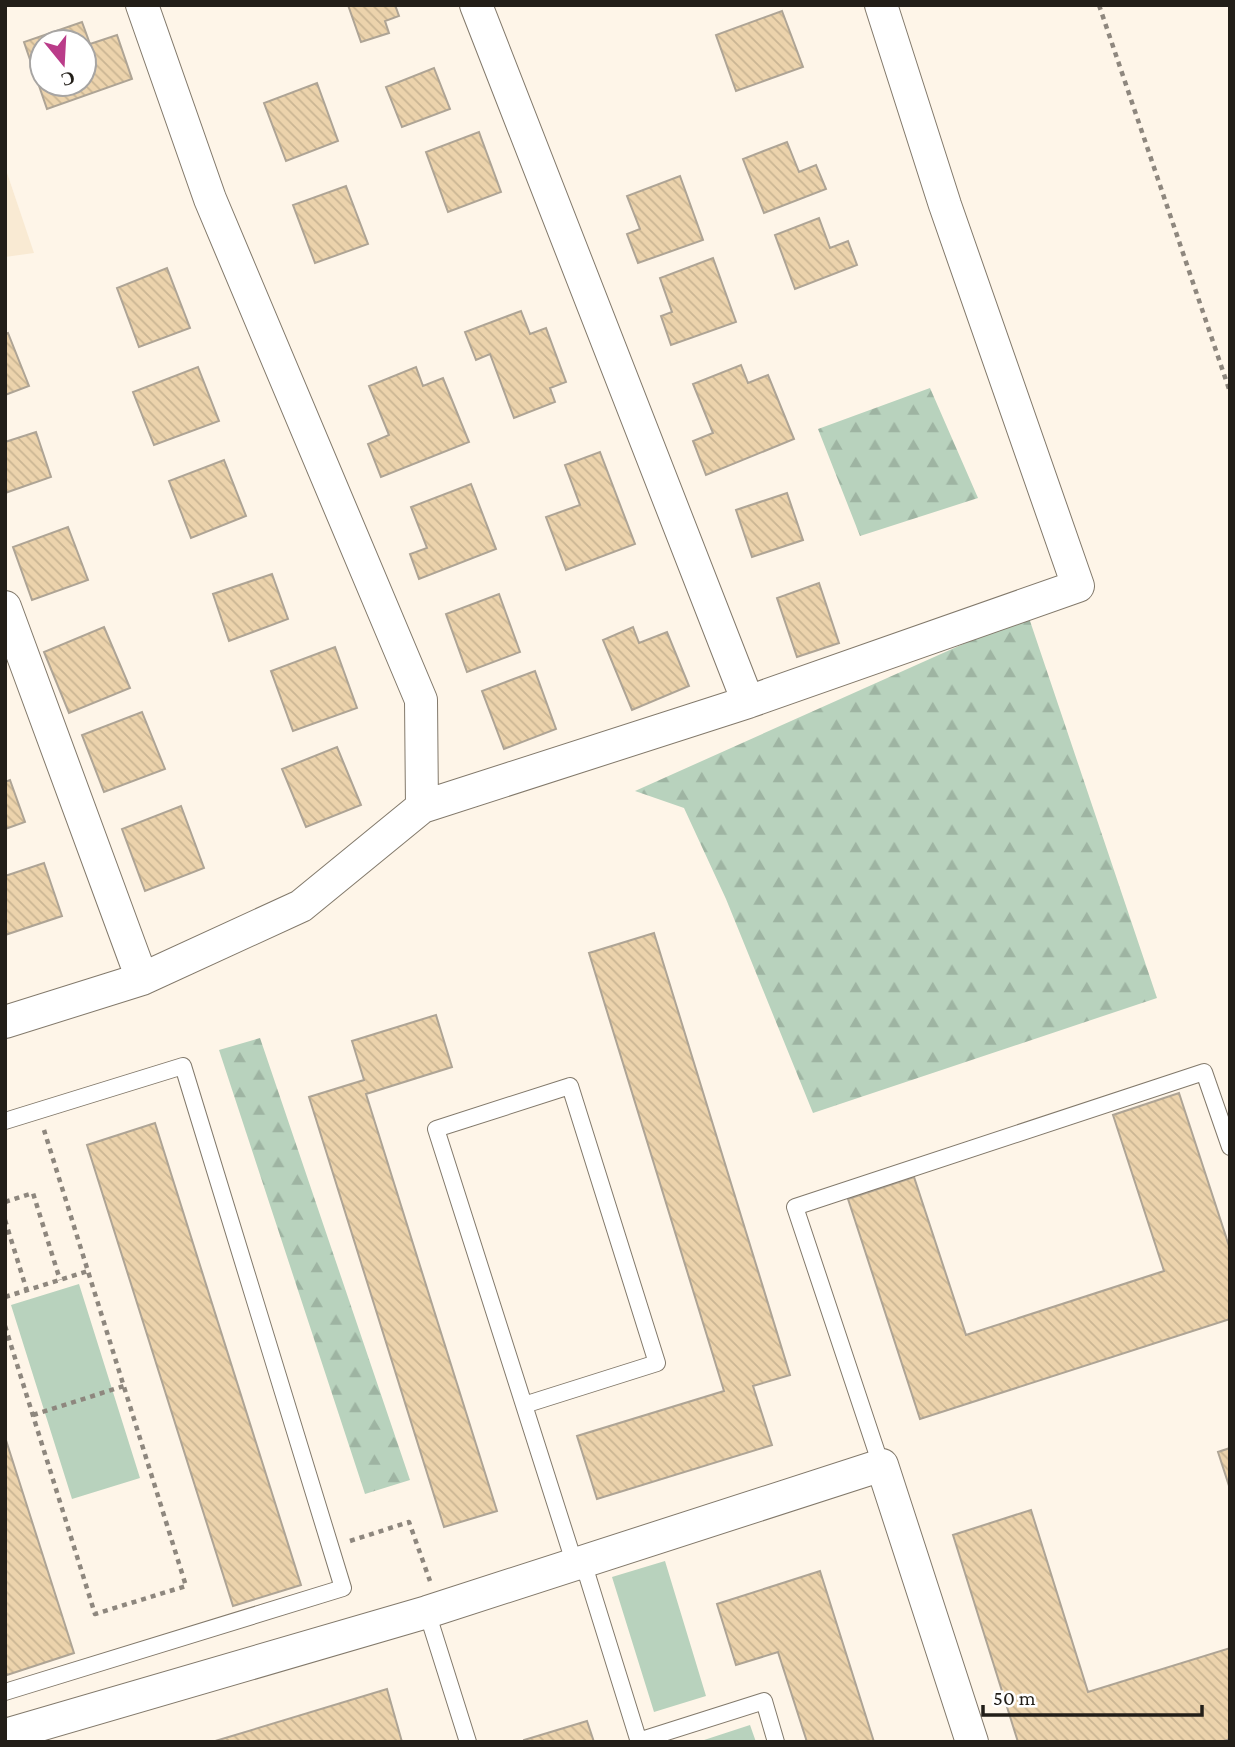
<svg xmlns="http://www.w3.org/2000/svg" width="1235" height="1747" viewBox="0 0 1235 1747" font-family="'Crimson Pro',serif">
  <defs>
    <pattern id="forest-firs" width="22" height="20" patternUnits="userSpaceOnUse" patternTransform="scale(1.75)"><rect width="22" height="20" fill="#b8d2bd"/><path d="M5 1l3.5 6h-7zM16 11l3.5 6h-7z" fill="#9eb4a2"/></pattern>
    <pattern id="building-back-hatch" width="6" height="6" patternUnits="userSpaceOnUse" patternTransform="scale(1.75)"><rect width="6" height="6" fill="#ecd3ac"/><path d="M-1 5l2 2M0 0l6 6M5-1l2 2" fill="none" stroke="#cab593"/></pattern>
  </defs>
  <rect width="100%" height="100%" fill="#fef5e8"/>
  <path fill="#f9ead3" d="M5 167 34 253 5 257Z"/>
  <path fill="url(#forest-firs)" d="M930 388 978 498 860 536 818 429Z
    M1028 615 1157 998 813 1113 726 899 684 808 635 791Z
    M260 1038 410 1480 365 1494 219 1050Z"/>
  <path fill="#b8d2bd" d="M79 1284 140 1478 72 1499 11 1305Z
    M665 1561 706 1696 654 1712 612 1577Z
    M750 1725 756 1742H698Z"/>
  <path fill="url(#building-back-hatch)" stroke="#aea495" stroke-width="2" fill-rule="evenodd" d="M348 5H395L399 16 385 21 389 33 361 42Z
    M782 11 803 67 736 91 716 35Z
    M82 22 90 44 117 35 132 79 47 109 24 42ZM42 42H84V84H42Z
    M434 68 450 109 402 127 386 87Z
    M317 83 338 141 286 161 264 103Z
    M479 132 501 192 448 212 426 152Z
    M787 142 799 172 816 165 826 189 764 213 743 159Z
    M680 176 703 240 638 263 627 234 640 229 627 196Z
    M346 186 368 244 315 263 293 205Z
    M819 218 830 248 848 241 857 265 795 289 775 235Z
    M713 258 736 322 671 345 661 316 672 312 660 278Z
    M167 268 190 328 139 347 117 288Z
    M521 311 530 334 546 328 566 382 550 388 555 402 514 418 490 354 476 360 465 332Z
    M8 333 29 386 5 395V334Z
    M741 365 748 383 768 375 794 439 706 475 693 441 713 433 693 384Z
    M198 367 219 421 154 445 133 392Z
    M416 367 423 386 443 378 469 442 381 477 368 444 389 435 369 386Z
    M36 432 51 477 5 493V442Z
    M600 452 635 544 566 570 546 517 580 505 565 465Z
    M224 460 246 516 191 538 169 481Z
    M471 484 496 549 419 579 410 554 427 548 411 507Z
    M787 493 803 540 752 557 736 510Z
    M68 527 88 580 32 600 13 547Z
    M272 574 288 619 229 641 213 594Z
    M819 583 839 643 797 657 777 598Z
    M499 594 520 652 467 672 446 614Z
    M104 627 130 688 69 713 44 652Z
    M633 627 639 643 667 632 689 686 632 710 603 640Z
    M335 647 357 708 293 731 271 671Z
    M535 671 556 729 504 749 482 691Z
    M142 712 165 769 104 792 82 735Z
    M337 747 361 805 306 827 282 769Z
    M10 780 25 822 5 829V782Z
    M181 806 204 868 145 891 122 829Z
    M44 863 62 916 5 935V876Z
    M654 933 790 1375 753 1386 772 1445 597 1499 577 1436 724 1391 589 953Z
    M436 1015 452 1067 366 1094 497 1511 444 1527 309 1097 364 1080 352 1041Z
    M1179 1093 1230 1249V1319L920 1419 848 1199 914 1177 966 1335 1164 1271 1113 1115Z
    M155 1123 301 1585 233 1606 87 1145Z
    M5 1437 74 1653 7 1675 5 1670Z
    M1230 1448V1489L1218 1452Z
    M1031 1510 1088 1692 1230 1648V1739L1221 1742H1018L953 1535Z
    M820 1571 874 1742H807L778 1652 736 1665 717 1604Z
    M387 1689 402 1742H212Z
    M587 1721 594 1742H524V1740Z"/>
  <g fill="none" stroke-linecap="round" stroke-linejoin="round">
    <g stroke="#82796b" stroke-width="18">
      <path id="lane" d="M5 1121 183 1066 343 1588 5 1692
        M524 1405 657 1363 570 1086 436 1129 575 1565 587 1575 639 1742
        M881 1465 795 1207 1204 1072 1230 1147
        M427 1612 468 1742
        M638 1741 764 1701 776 1742"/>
    </g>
    <g stroke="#82796b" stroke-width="34">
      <path id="street" d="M142 5 210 199 421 700 422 807
        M476 5 748 702
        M5 607 142 979
        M5 1022 142 979 301 906 422 807 748 702 1078 586 945 205 881 5
        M5 1735 427 1612 882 1465 972 1742"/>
    </g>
    <path stroke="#8e877e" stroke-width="4.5" stroke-dasharray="5 5" stroke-linecap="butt" d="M1099 5 1230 392
      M5 1202 33 1193 60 1280
      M5 1220 27 1291
      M5 1297 88 1271
      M5 1326 95 1614 186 1586 44 1130
      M33 1415 124 1386
      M350 1541 409 1522 430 1581"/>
    <use href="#lane" stroke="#fff" stroke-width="16"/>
    <use href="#street" stroke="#fff" stroke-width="32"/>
  </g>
  <rect width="1235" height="1747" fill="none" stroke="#221e18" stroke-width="14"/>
  <g transform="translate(63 63) rotate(162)"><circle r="33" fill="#ffffff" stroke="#a7a5a3" stroke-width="2"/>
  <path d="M0-5L12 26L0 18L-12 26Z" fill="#ba3c89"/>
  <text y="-10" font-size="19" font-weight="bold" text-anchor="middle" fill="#221e18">С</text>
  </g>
  <path d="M983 1705v10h219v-10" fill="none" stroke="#221e18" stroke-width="3.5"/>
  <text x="993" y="1705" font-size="21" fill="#221e18" stroke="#ffffff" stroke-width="5" paint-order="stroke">50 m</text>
</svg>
